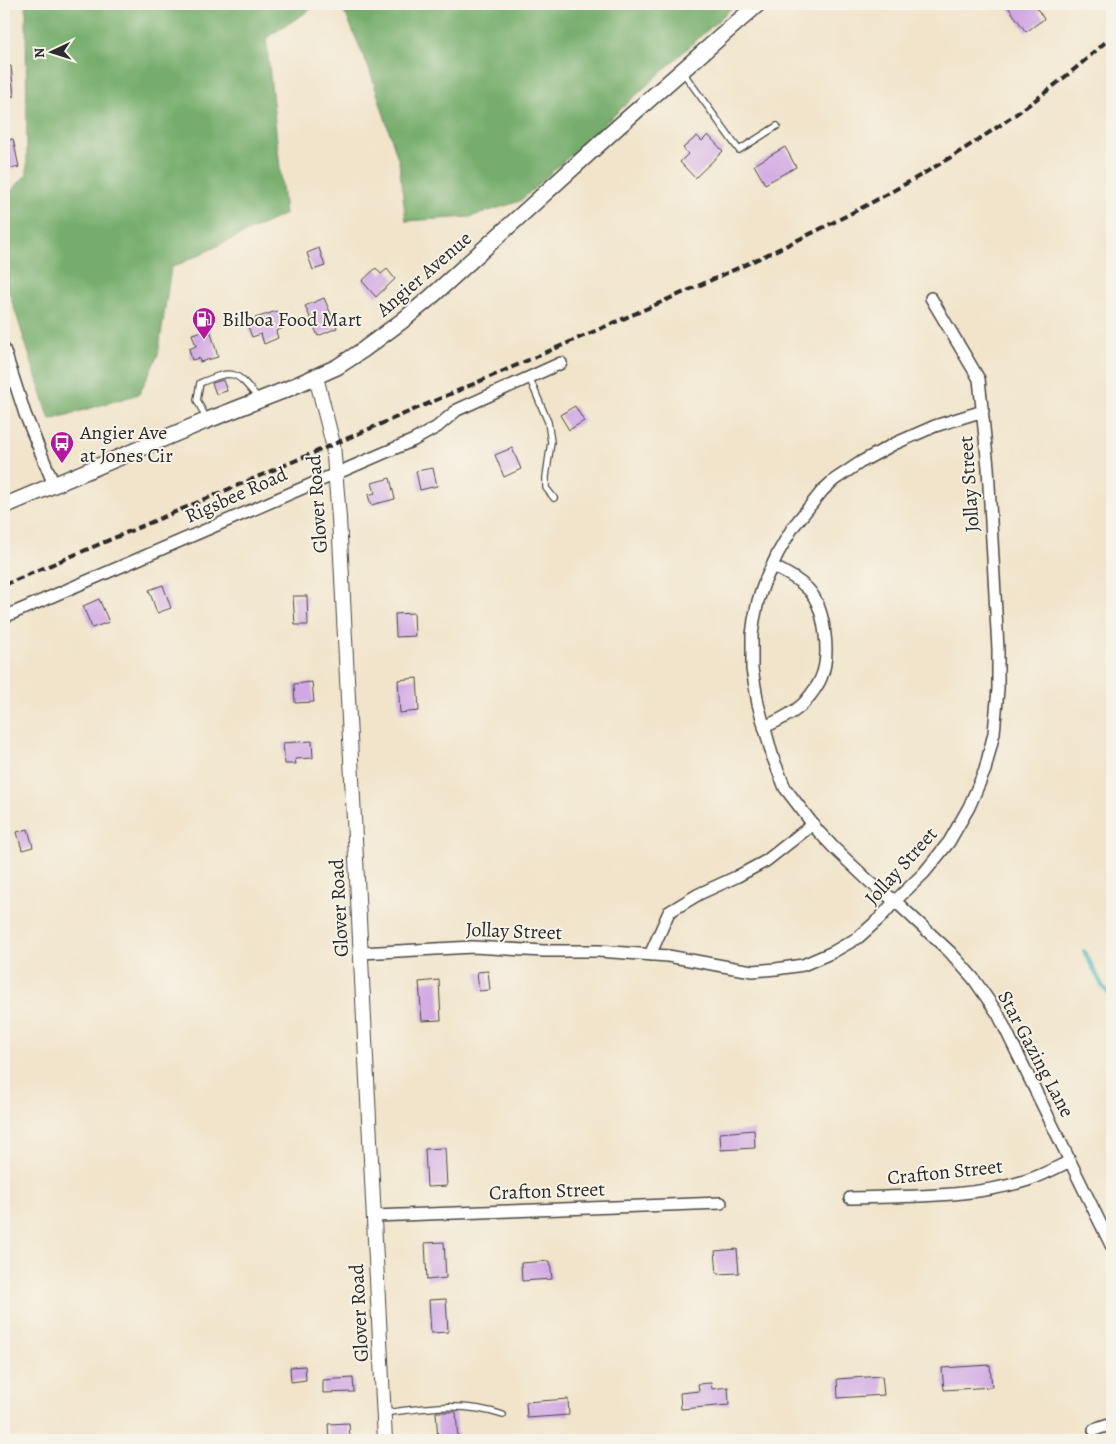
<svg xmlns="http://www.w3.org/2000/svg" width="1116" height="1444" viewBox="0 0 1116 1444" font-family="Alegreya,serif">
  <rect width="100%" height="100%" fill="#f7f3e8"/>
  <filter id="ink" filterUnits="userSpaceOnUse"><feTurbulence type="fractalNoise" baseFrequency=".02" numOctaves="2"/><feDisplacementMap in="SourceGraphic" scale="10" xChannelSelector="R" yChannelSelector="G"/><feConvolveMatrix kernelMatrix="1 2 1 2 8 2 1 2 1" color-interpolation-filters="sRGB"/></filter>
  <filter id="wash" filterUnits="userSpaceOnUse"><feTurbulence type="fractalNoise" baseFrequency=".0096" numOctaves="4" result="noise"/><feDisplacementMap in="SourceGraphic" scale="20" xChannelSelector="R" yChannelSelector="G"/><feGaussianBlur stdDeviation="1.12" result="paint"/><feColorMatrix in="noise" values="0 0 0 0 0 0 0 0 0 0 0 0 0 0 0 0 0 1.4 0 .05"/><feComposite in="paint" operator="in"/></filter>
  <g filter="url(#wash)">
    <rect width="100%" height="100%" fill="#f1e4ca"/>
    <path fill="#76ad6c" stroke="#506c4c" d="M26 4H319L266 38 285 214 171 268 158 355 139 394 50 420 4 276V199L27 174Z
      M337 4H736L520 201 470 217 406 221 399 162 370 71 347 17Z"/>
    <g fill="none" stroke-linecap="round" stroke-linejoin="round">
      <path stroke="#48b7c2" stroke-width="4" d="M1084 951 1103 987 1112 997"/>
    </g>
    <g id="blocks">
      <path fill="#d0a8e4" d="M1006 4H1034L1044 19 1026 32Z
        M4 66H11L14 96 4 97Z
        M708 135 723 151 695 178 680 162 688 154 683 148 697 136 702 141Z
        M13 139 19 167 4 170V141Z
        M785 147 796 167 765 184 754 165Z
        M319 248 325 266 313 270 307 253Z
        M376 268 381 274 387 269 395 279 376 297 362 281Z
        M324 298 337 328 318 336 305 306Z
        M277 311 283 328 276 331 278 338 264 344 261 334 252 337 246 321Z
        M210 329 218 357 200 362 199 358 192 360 189 349 196 346 192 334Z
        M223 380 227 391 216 394 212 383Z
        M575 406 584 421 569 430 560 415Z
        M512 448 521 469 504 477 495 455Z
        M433 468 437 486 420 490 416 471Z
        M390 478 395 499 371 505 368 495 375 493 372 483Z
        M163 585 171 608 157 613 149 590Z
        M293 596H307L308 625H295Z
        M99 599 109 622 92 628 83 606Z
        M414 613 415 636 396 637 395 614Z
        M417 678 419 711 400 713 398 680Z
        M312 682 314 702 295 703 294 684Z
        M312 741 313 758 295 759 296 764H285L283 743Z
        M28 829 33 847 22 850 17 832Z
        M488 971 490 990 479 991 477 972Z
        M439 980 441 1020 422 1021 419 982Z
        M754 1130 755 1148 721 1150 720 1133Z
        M445 1148 447 1186 427 1187 425 1149Z
        M444 1242 446 1278 427 1280 425 1243Z
        M737 1249 739 1273 717 1274 715 1251Z
        M550 1261 552 1279 522 1281 521 1263Z
        M446 1299 448 1332 431 1333 429 1300Z
        M990 1365 992 1387 944 1390 942 1368Z
        M305 1366 306 1380 291 1382 290 1367Z
        M882 1376 884 1395 838 1398 837 1379Z
        M353 1378 354 1392 323 1393V1380Z
        M711 1383 712 1389 728 1387 729 1405 681 1409 680 1393 699 1391 698 1384Z
        M568 1399 569 1415 527 1418 526 1402Z
        M436 1412H456L458 1440H438Z
        M349 1423 350 1440H329L328 1424Z"/>
    </g>
  </g>
  <g filter="url(#ink)">
    <use href="#blocks" fill-opacity="0" stroke="#494743" stroke-width="1"/>
    <g fill="none" stroke-linecap="round" stroke-linejoin="round">
      <g stroke="#494743" stroke-width="8">
        <path id="service" d="M682 71 739 150 777 126
          M529 377 548 422 551 442 546 477V488L554 498
          M207 420 197 400 200 383C234 369 235 370 258 398
          M384 1413C425 1408 462 1401 503 1415"/>
      </g>
      <g stroke="#494743" stroke-width="14">
        <path id="minor" d="M4 349 25 414 54 485
          M983 411 935 426 894 444 861 462 834 480 823 490 793 527 778 553 764 583 758 601 754 620 752 635V669L758 704 773 758 785 788 818 831 835 849 871 883 895 901 950 952 973 978 998 1014 1112 1247
          M4 617 414 440 437 427 457 410 561 363
          M764 727C778 721 793 714 804 703 810 696 818 686 821 678 831 655 825 607 808 589 798 579 785 572 772 566
          M361 953 473 947 544 951H598L668 956 734 968 753 971 776 969 803 965 833 952 859 937 880 918 895 901 924 873 949 842 969 807 985 770 994 733 998 689V649L988 467 979 379 931 298
          M650 955 669 912 699 894 736 877 766 861 813 824
          M850 1198C907 1196 973 1198 1028 1180 1043 1175 1056 1168 1070 1161
          M374 1216 721 1203
          M1094 1430 1112 1424"/>
      </g>
      <g stroke="#494743" stroke-width="16">
        <path id="tertiary" d="M316 377 333 444 339 518 385 1440"/>
      </g>
      <g stroke="#494743" stroke-width="18">
        <path id="secondary" d="M4 506 203 422 285 390 337 367 363 350 402 321 431 297 619 126 758 4"/>
      </g>
      <use href="#service" stroke="#fff" stroke-width="5.5"/>
      <use href="#minor" stroke="#fff" stroke-width="11"/>
      <use href="#tertiary" stroke="#fff" stroke-width="14"/>
      <use href="#secondary" stroke="#fff" stroke-width="15"/>
      <path stroke="#2b2b2b" stroke-width="4" stroke-dasharray="8 4" stroke-linecap="butt" d="M4 585C193 504 383 424 572 341 760 259 960 178 1112 36"/>
    </g>
  </g>
  <defs>
    <g id="fuel-pin" transform="scale(1.25)"><path d="M0 17L-7.5 6A9.5 9.5 0 1 1 7.5 6Z" fill="#b5179e" stroke="#f7f3e8"/><path d="M-5.5-6h7V0h2V4h1.3V-2.5L3-4.5l.8-.8L6-3V5H2.5V1h-1V6h-7ZM-4.2-4.7v3.2H.2V-4.7Z" fill="#fff"/></g>
    <g id="bus-pin" transform="scale(1.25)"><path d="M0 17L-7.5 6A9.5 9.5 0 1 1 7.5 6Z" fill="#b5179e" stroke="#f7f3e8"/><path d="M-5-6H5V4H4V6H2V4H-2V6H-4V4H-5ZM-3.5-4V0h7V-4ZM-3.5 1.2v1.5H-2V1.2ZM2 1.2v1.5H3.5V1.2Z" fill="#fff"/></g>
  </defs>
  <g fill-rule="evenodd">
    <use href="#fuel-pin" x="204" y="319"/>
    <use href="#bus-pin" x="62" y="443"/>
  </g>
  <g text-anchor="middle" dominant-baseline="central" stroke-width="4" stroke-linejoin="round" paint-order="stroke">
    <g font-size="20" fill="#2b2b2b" stroke="#f7f3e8">
      <text transform="translate(424 274) rotate(-41)">Angier Avenue</text>
      <text transform="translate(969 484) rotate(-94)">Jollay Street</text>
      <text transform="translate(236 495) rotate(-24)">Rigsbee Road</text>
      <text transform="translate(317 504) rotate(-94)">Glover Road</text>
      <text transform="translate(901 866) rotate(-48)">Jollay Street</text>
      <text transform="translate(339 908) rotate(-93)">Glover Road</text>
      <text transform="translate(514 931) rotate(2)">Jollay Street</text>
      <text transform="translate(1036 1054) rotate(62)">Star Gazing Lane</text>
      <text transform="translate(945 1172) rotate(-6)">Crafton Street</text>
      <text transform="translate(547 1191) rotate(-2)">Crafton Street</text>
      <text transform="translate(359 1313) rotate(-93)">Glover Road</text>
    </g>
    <g font-size="20" fill="#2b2b2b" stroke="#f7f3e8" text-anchor="start">
      <text x="222" y="319">Bilboa Food Mart</text>
      <text x="80" y="432">Angier Ave<tspan x="80" dy="23">at Jones Cir</tspan></text>
    </g>
  </g>
  <rect width="1116" height="1444" fill="none" stroke="#f7f3e8" stroke-width="20"/>
  <g transform="translate(52 52) rotate(266)" stroke="#f7f3e8" stroke-width="4" paint-order="stroke">
  <path d="M0-4L9 19L0 12L-9 19Z" fill="#2b2b2b"/>
  <text y="-8" font-size="14" font-weight="bold" text-anchor="middle" fill="#2b2b2b">N</text>
  </g>
</svg>
